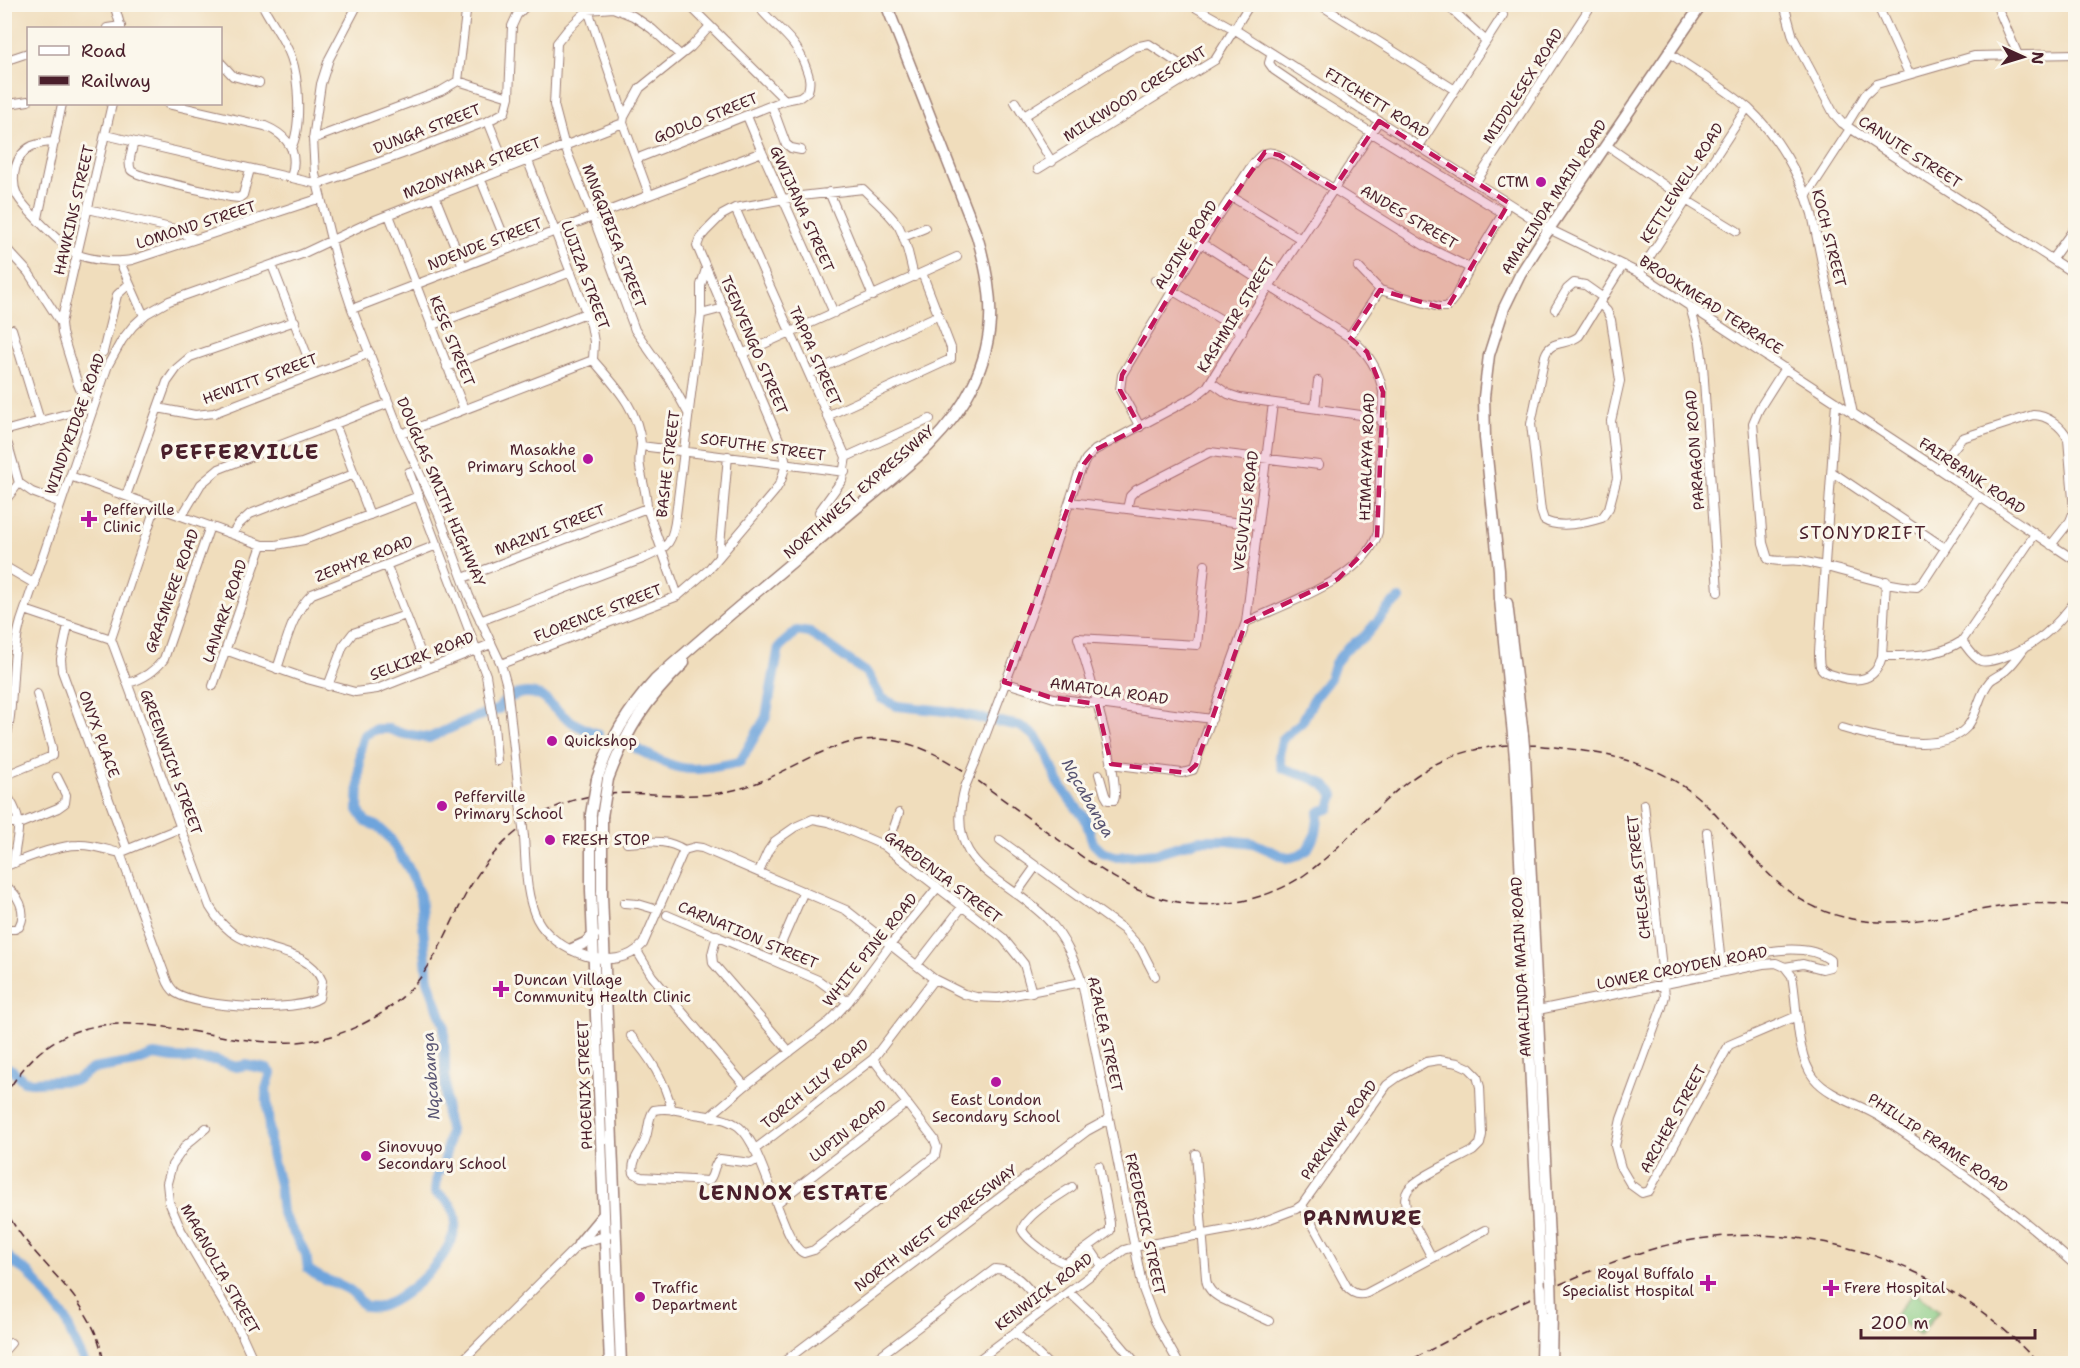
<svg xmlns="http://www.w3.org/2000/svg" width="2080" height="1368" viewBox="0 0 2080 1368" font-family="'Shantell Sans',sans-serif">
  <rect width="100%" height="100%" fill="#fbf7ec"/>
  <filter id="ink" filterUnits="userSpaceOnUse"><feTurbulence type="fractalNoise" baseFrequency=".0167" numOctaves="2"/><feDisplacementMap in="SourceGraphic" scale="12" xChannelSelector="R" yChannelSelector="G"/><feConvolveMatrix kernelMatrix="1 2 1 2 8 2 1 2 1" color-interpolation-filters="sRGB"/></filter>
  <filter id="wash" filterUnits="userSpaceOnUse"><feTurbulence type="fractalNoise" baseFrequency=".008" numOctaves="4" result="noise"/><feDisplacementMap in="SourceGraphic" scale="24" xChannelSelector="R" yChannelSelector="G"/><feGaussianBlur stdDeviation="1.35" result="paint"/><feColorMatrix in="noise" values="0 0 0 0 0 0 0 0 0 0 0 0 0 0 0 0 0 1.4 0 .05"/><feComposite in="paint" operator="in"/></filter>
  <g filter="url(#wash)">
    <rect width="100%" height="100%" fill="#f0ddbc"/>
    <path fill="#87ca82" stroke="#687456" stroke-width="1.5" d="M1914 1291 1939 1311 1920 1336 1895 1316Z"/>
    <g fill="none" stroke-linecap="round" stroke-linejoin="round">
      <path stroke="#6ea4dc" stroke-width="10" d="M637 749C653 757 673 769 692 769 706 769 726 765 740 762L766 717 779 647 797 631 810 633 867 673 881 698 897 706 946 711 1020 726 1035 736 1047 755 1058 782 1071 801 1085 818 1093 843 1102 852 1117 857 1156 853 1199 840H1228L1253 843 1287 858 1299 855 1307 850 1316 833 1319 812 1330 808 1334 795C1322 777 1301 776 1282 768L1279 754 1283 738 1302 722 1315 697 1330 678 1335 663 1347 648 1365 636 1392 604 1400 599
        M4 1066 12 1070 24 1081 32 1082 76 1080 92 1069 135 1062 154 1055 174 1058 215 1060 236 1067 246 1065 267 1069 271 1073 266 1089 271 1154 279 1184 282 1213 306 1254 308 1269C323 1282 333 1280 348 1289 355 1293 360 1301 365 1307 370 1307 375 1308 379 1307 409 1298 466 1246 454 1211 451 1203 442 1196 435 1192L437 1175 444 1164 450 1130 446 1114 444 1025 428 980 420 896 409 869 389 837 377 826 366 822 358 810 360 749 364 735 376 729H389L400 733 429 738 471 719 499 709C506 695 526 689 540 696 546 698 549 704 554 708 567 720 581 729 598 734
        M4 1252 14 1263 29 1273 66 1320 71 1334 85 1364"/>
    </g>
  </g>
  <g filter="url(#ink)">
    <g fill="none" stroke-linecap="round" stroke-linejoin="round">
      <g stroke="#9d7e74" stroke-width="10">
        <path id="minor" d="M114 4 121 28
          M262 4C271 22 284 38 291 57 299 78 302 128 291 148
          M358 4 329 59 321 84 313 139 315 174 337 264 352 309 401 434 439 515 469 596 501 664 507 686 521 811
          M586 4 616 92 624 117 623 123 649 194
          M688 4 785 100
          M1189 4 1234 29 1549 229 1639 273 1938 469 2076 561
          M1319 4 1455 90
          M1446 4 1486 41
          M1784 4 1793 37 1834 114 1842 123 2076 275
          M1877 4 1909 74
          M1996 4 2018 55
          M107 28 121 26
          M1272 53 1269 63 1274 70 1318 100 1503 213
          M1669 53C1695 71 1724 87 1748 108 1777 135 1801 176 1812 214L1853 414
          M680 55 652 29 633 16 613 8 588 10 568 29 557 43 554 105 565 147 593 217 635 330 670 380 688 413
          M4 61 28 53
          M220 62 233 76 259 83
          M458 81 509 97
          M1015 102 1052 162
          M168 104 265 126C289 136 299 152 291 178
          M772 106 786 144 791 148 801 150
          M4 108 9 104 28 101
          M747 116 762 152 834 313
          M1024 116 1135 47 1149 44 1193 73
          M624 117 640 88 691 47 710 26
          M488 121 507 169
          M1846 126 1865 95 1877 84 1974 56 2076 54
          M105 135 318 184 405 153 488 121 505 112 509 97 512 26 517 15 528 4
          M313 139 441 91 458 81 467 4
          M55 142C47 142 40 143 32 146 15 154 10 179 17 195 23 207 64 248 77 254 89 260 118 263 132 260L321 198
          M134 142C132 150 127 163 131 170 136 178 216 193 230 197L239 198 243 195 250 169
          M1606 145 1686 200 1737 231
          M1419 146 1503 15
          M636 159 785 100 800 97 808 91C811 82 809 76 806 68 796 39 782 33 763 12V4
          M528 161 591 325 594 342 593 360C615 386 638 408 641 444 641 451 638 459 640 467 642 481 647 494 647 508L678 596
          M1038 169 1215 60 1250 4
          M481 180 509 249
          M1476 182 1592 4
          M829 192 873 296
          M1807 195 1850 129
          M435 197 463 266
          M1232 197 1301 239
          M735 208 846 457 842 480 819 512
          M88 209 175 229 195 239
          M389 215 464 409
          M38 218 62 104
          M903 237 925 228
          M4 246 28 272 61 323 62 333 77 382 88 408
          M2052 259 2076 226
          M120 262 144 316
          M272 265 314 373
          M1358 267 1380 290 1439 307H1447L1455 297 1470 268 1505 210
          M1639 273 1747 108
          M1155 280 1242 332
          M1600 304 1607 311 1611 320 1620 381 1611 421 1617 478 1609 508 1602 518C1586 523 1558 529 1544 520L1541 511 1531 424 1545 356C1550 339 1567 346 1579 336L1623 265
          M1690 307 1700 342 1703 365 1718 592
          M352 309 762 152
          M1555 309 1567 289 1574 283 1585 285 1602 297
          M701 314V285L706 269
          M61 323 112 104
          M431 326 571 272
          M12 329 40 421
          M1349 337 1380 290
          M103 352 117 295 129 284
          M742 354 957 257
          M447 367 586 313
          M1785 368 1759 409 1753 423 1763 543 1768 559C1779 563 1790 559 1801 561 1836 567 1882 586 1917 587L1924 581 1979 497
          M809 374 939 315
          M1211 382 1228 394 1240 398 1382 418
          M1836 402 1819 652C1819 656 1819 662 1820 666 1823 673 1830 674 1836 676 1858 683 1876 681 1882 656L1886 581
          M158 408 195 415 214 413 370 353
          M1315 408 1318 381
          M827 416 951 359V348L922 273
          M335 424 370 515
          M1140 427 1120 390 1122 375 1201 243 1250 168C1258 157 1264 148 1279 155L1425 246 1470 268
          M4 431 88 408 91 411
          M401 434 593 360
          M4 440 8 445 19 483 32 492 61 503
          M641 446 845 472
          M846 457 930 419
          M1938 469 1962 438 2033 415C2047 415 2062 426 2068 439L2074 511 2070 521 2051 545
          M409 472 486 675 494 725 497 761
          M1832 472 1945 548
          M70 476 262 545H276L304 540 419 496
          M126 496 167 382 177 368 190 357 295 321
          M4 502 19 483
          M1070 502 1258 525
          M1127 509 1130 496 1136 490 1210 452 1319 465
          M182 516 201 484 219 469 389 403
          M232 534 239 524 250 514 354 474
          M719 556 728 456
          M4 566 35 584
          M387 566 427 669
          M463 578 647 508
          M25 610 111 639
          M480 621 645 558C669 548 673 541 676 515L701 314 724 308
          M1246 622 1273 403
          M68 625 61 659 62 671 127 849
          M1962 641C1967 647 1973 658 1981 661 1989 663 1997 659 2004 657 2037 645 2055 628 2076 600
          M225 650 307 679 355 692 377 689 491 644
          M1882 656C1909 656 1938 657 1962 641L2035 534
          M501 664 678 596 708 570 775 491 781 481 786 464 783 449 697 246 700 238 706 231 722 215 735 208 801 196 863 189C875 201 890 213 899 227 907 242 910 261 914 277
          M277 669C286 643 292 613 312 594L437 545
          M1004 682 1054 698 1212 719
          M128 683C143 679 155 671 164 659L210 526
          M213 686 262 545
          M328 686 343 646 353 633 406 615
          M1842 728C1875 737 1940 757 1967 727 1978 714 1978 695 1990 681 1994 677 2000 675 2005 671 2012 665 2018 657 2023 650
          M4 747C16 706 9 662 21 621L108 365 122 340 133 326 146 314 169 301 302 254 370 222 623 123
          M975 763 1036 602 1078 476 1086 459 1095 450 1196 396 1207 387 1270 285 1379 121
          M1111 764 1182 773 1193 770 1246 622C1285 604 1367 577 1378 532L1383 392C1379 369 1367 351 1349 337L1201 243
          M1099 774 1105 795 1108 800H1114C1122 783 1086 662 1078 638L1197 645 1205 565
          M4 776 52 756V748L37 694
          M965 787C942 870 1005 874 1050 922 1066 940 1074 960 1082 982L1143 1289 1155 1321 1179 1364
          M4 792C28 822 15 832 14 863
          M1644 804 1665 996 1662 1007 1621 1119 1615 1146 1621 1168 1631 1185 1642 1193 1649 1191 1729 1045 1797 1016
          M4 824 18 822
          M19 824 58 808 65 803 66 795 57 777
          M1707 832 1721 964
          M524 837C526 864 525 895 537 919 554 952 615 976 643 944L684 850
          M1000 840 1036 866
          M627 843C648 842 666 838 684 850L695 847 702 848 846 910 934 979 964 994 976 997 998 998 1082 982
          M883 845 892 833 899 813
          M124 851 180 828
          M120 853 166 978C168 984 171 989 176 993 199 1008 297 1013 319 998L322 981C310 950 264 951 239 937 226 930 217 919 210 907L111 639 155 508
          M4 867C23 859 58 845 78 845 91 844 107 850 120 853
          M759 871 768 851 775 841 795 827 813 819 829 822 883 845 1003 938 1024 964 1032 993
          M4 885C18 894 28 911 19 927L15 929H4
          M1016 894 1036 866 1123 929 1141 949 1155 976
          M624 903 638 904 658 910
          M667 915 818 980 848 1002
          M717 935 712 954 713 963 790 1052
          M637 951 652 976 745 1086
          M774 960 804 891
          M917 965 962 907
          M1785 967 1792 976C1798 1006 1795 1054 1814 1078 1829 1097 1860 1104 1880 1117 1949 1162 2015 1210 2076 1266
          M1533 1011 1763 964 1776 963 1785 967 1803 964 1822 969 1830 967V960C1802 939 1752 955 1721 961
          M631 1036C651 1058 664 1080 672 1110
          M709 1117 745 1086 830 1021 848 1002 891 944 938 887
          M206 1128 186 1145 172 1165 167 1183 169 1202 181 1230 241 1333 255 1364
          M754 1150 873 1059 934 979
          M1196 1154 1206 1278C1207 1289 1213 1294 1222 1299L1269 1321
          M758 1159 751 1163 720 1159C712 1165 715 1176 708 1181L641 1177 634 1173C630 1160 643 1150 646 1137 649 1128 648 1117 654 1110 668 1107 682 1111 695 1114 709 1116 728 1118 739 1127 764 1146 783 1246 804 1253L814 1250 935 1156 937 1147 934 1139 873 1059
          M1072 1187C1059 1196 1026 1214 1022 1230 1027 1240 1055 1261 1066 1263L1110 1231V1223L1099 1166
          M777 1203 907 1103
          M1302 1205 1347 1287C1352 1293 1359 1296 1367 1293L1485 1230
          M1089 1247 1102 1266
          M1069 1292 1104 1325 1137 1364
          M1015 1332 1048 1364
          M4 1351 11 1343
          M459 1364 579 1244 608 1235
          M781 1364 1087 1131 1109 1119
          M869 1364 995 1269C1017 1269 1032 1294 1045 1309
          M973 1364 1124 1250 1134 1247 1254 1225 1296 1209 1302 1205 1387 1085 1398 1077 1426 1062 1439 1060 1458 1063 1469 1068 1477 1076 1480 1087 1482 1135 1480 1144 1473 1151C1459 1159 1415 1178 1408 1190 1404 1196 1405 1201 1406 1208L1432 1258"/>
      </g>
      <g stroke="#9d7e74" stroke-width="13">
        <path id="major" d="M1507 603 1523 735
          M1513 735 1500 599 1499 570 1485 438 1484 397 1489 355 1504 308 1520 275 1549 229 1702 4
          M1515 758 1541 1288
          M1525 758 1551 1279
          M597 779C611 739 626 712 655 680 719 622 787 567 853 511 896 475 947 439 972 387 998 334 993 290 977 236L886 4
          M608 779C627 729 646 700 684 663
          M591 814V890L610 1364
          M602 817V895L621 1364
          M572 949 585 943 594 935
          M579 1244 604 1214
          M1541 1364 1542 1313
          M1551 1364 1552 1310"/>
      </g>
      <use href="#minor" stroke="#fff" stroke-width="8"/>
      <use href="#major" stroke="#fff" stroke-width="10"/>
      <path stroke="#4a1f2b" stroke-width="1.5" stroke-dasharray="9 4.5" stroke-linecap="butt" d="M4 1098C82 955 218 1069 332 1036 366 1026 398 1006 420 978 440 952 451 922 466 894 489 851 525 817 571 801 622 784 674 802 725 792 801 778 841 713 928 751 950 760 970 775 989 789 1015 808 1040 827 1066 845 1106 874 1144 901 1194 904 1234 907 1275 896 1307 873 1372 825 1402 759 1491 747 1514 743 1539 745 1562 748 1614 754 1665 766 1704 803 1742 839 1767 886 1817 908 1904 947 1987 891 2076 906
        M4 1207C32 1265 94 1294 104 1364
        M1403 1364C1479 1325 1564 1276 1646 1251 1758 1216 1884 1241 1978 1309 2001 1325 2020 1344 2039 1364"/>
      <g stroke="#9d7e74" stroke-width="10" stroke-linecap="butt">
        <path id="minor-bridge" d="M965 787 975 763
          M521 811 524 837"/>
      </g>
      <g stroke="#9d7e74" stroke-width="13" stroke-linecap="butt">
        <path id="major-bridge" d="M1513 735 1515 758
          M1523 735 1525 758
          M591 814 597 779
          M602 817 608 779
          M1551 1279 1552 1310
          M1541 1288 1542 1313"/>
      </g>
      <use href="#minor-bridge" stroke="#fff" stroke-width="8"/>
      <use href="#major-bridge" stroke="#fff" stroke-width="10"/>
    </g>
  </g>
  <path fill="#c2185b" fill-opacity="0.2" stroke="#c2185b" stroke-width="4.5" stroke-dasharray="12 8" stroke-linejoin="round" d="M1379 121 1509 203 1449 305 1439 307 1380 290 1349 337 1367 352 1383 392 1377 538 1338 579 1246 622 1196 765 1187 773 1111 764 1097 704 1049 697 1004 682 1084 464 1095 450 1140 427 1120 390 1122 375 1201 243 1265 152 1279 155 1334 188Z"/>
  <g fill="#b5179e" stroke="#fbf7ec" stroke-width="2">
    <circle cx="1541" cy="182" r="6"/>
    <circle cx="588" cy="459" r="6"/>
    <path d="M86 510h6v6h6v6h-6v6h-6v-6h-6v-6h6z"/>
    <circle cx="552" cy="741" r="6"/>
    <circle cx="442" cy="806" r="6"/>
    <circle cx="550" cy="840" r="6"/>
    <path d="M498 980h6v6h6v6h-6v6h-6v-6h-6v-6h6z"/>
    <circle cx="996" cy="1082" r="6"/>
    <circle cx="366" cy="1156" r="6"/>
    <path d="M1705 1274h6v6h6v6h-6v6h-6v-6h-6v-6h6z"/>
    <path d="M1828 1279h6v6h6v6h-6v6h-6v-6h-6v-6h6z"/>
    <circle cx="640" cy="1297" r="6"/>
  </g>
  <g text-anchor="middle" dominant-baseline="central" stroke-width="6" stroke-linejoin="round" paint-order="stroke">
    <g font-size="15" fill="#4a1f2b" stroke="#fbf7ec">
      <text transform="translate(1523 86) rotate(-57)">MIDDLESEX ROAD</text>
      <text transform="translate(1135 94) rotate(-32)">MILKWOOD CRESCENT</text>
      <text transform="translate(1377 103) rotate(32)">FITCHETT ROAD</text>
      <text transform="translate(706 118) rotate(-22)">GODLO STREET</text>
      <text transform="translate(427 129) rotate(-21)">DUNGA STREET</text>
      <text transform="translate(1910 152) rotate(33)">CANUTE STREET</text>
      <text transform="translate(472 168) rotate(-21)">MZONYANA STREET</text>
      <text transform="translate(1682 183) rotate(-57)">KETTLEWELL ROAD</text>
      <text transform="translate(1554 197) rotate(-57)">AMALINDA MAIN ROAD</text>
      <text transform="translate(802 209) rotate(66)">GWIJANA STREET</text>
      <text transform="translate(74 210) rotate(-77)">HAWKINS STREET</text>
      <text transform="translate(1409 217) rotate(31)">ANDES STREET</text>
      <text transform="translate(196 225) rotate(-18)">LOMOND STREET</text>
      <text transform="translate(614 236) rotate(69)">MNGQIBISA STREET</text>
      <text transform="translate(1829 238) rotate(76)">KOCH STREET</text>
      <text transform="translate(485 244) rotate(-21)">NDENDE STREET</text>
      <text transform="translate(1186 245) rotate(-57)">ALPINE ROAD</text>
      <text transform="translate(585 275) rotate(70)">LUJIZA STREET</text>
      <text transform="translate(1711 305) rotate(33)">BROOKMEAD TERRACE</text>
      <text transform="translate(1236 315) rotate(-58)">KASHMIR STREET</text>
      <text transform="translate(452 341) rotate(68)">KESE STREET</text>
      <text transform="translate(754 345) rotate(67)">TSENYENGO STREET</text>
      <text transform="translate(815 356) rotate(66)">TAPPA STREET</text>
      <text transform="translate(260 379) rotate(-20)">HEWITT STREET</text>
      <text transform="translate(75 424) rotate(-70)">WINDYRIDGE ROAD</text>
      <text transform="translate(763 447) rotate(8)">SOFUTHE STREET</text>
      <text transform="translate(1695 450) rotate(-94)">PARAGON ROAD</text>
      <text transform="translate(1367 457) rotate(-88)">HIMALAYA ROAD</text>
      <text transform="translate(668 464) rotate(-83)">BASHE STREET</text>
      <text transform="translate(1972 476) rotate(34)">FAIRBANK ROAD</text>
      <text transform="translate(441 492) rotate(67)">DOUGLAS SMITH HIGHWAY</text>
      <text transform="translate(859 492) rotate(-41)">NORTHWEST EXPRESSWAY</text>
      <text transform="translate(1246 511) rotate(-83)">VESUVIUS ROAD</text>
      <text transform="translate(550 530) rotate(-21)">MAZWI STREET</text>
      <text transform="translate(364 559) rotate(-21)">ZEPHYR ROAD</text>
      <text transform="translate(172 591) rotate(-70)">GRASMERE ROAD</text>
      <text transform="translate(225 611) rotate(-71)">LANARK ROAD</text>
      <text transform="translate(598 613) rotate(-21)">FLORENCE STREET</text>
      <text transform="translate(422 656) rotate(-21)">SELKIRK ROAD</text>
      <text transform="translate(1109 691) rotate(8)">AMATOLA ROAD</text>
      <text transform="translate(99 734) rotate(70)">ONYX PLACE</text>
      <text transform="translate(171 762) rotate(70)">GREENWICH STREET</text>
      <text transform="translate(943 877) rotate(37)">GARDENIA STREET</text>
      <text transform="translate(1639 877) rotate(-96)">CHELSEA STREET</text>
      <text transform="translate(748 935) rotate(23)">CARNATION STREET</text>
      <text transform="translate(870 950) rotate(-51)">WHITE PINE ROAD</text>
      <text transform="translate(1521 967) rotate(-93)">AMALINDA MAIN ROAD</text>
      <text transform="translate(1682 968) rotate(-11)">LOWER CROYDEN ROAD</text>
      <text transform="translate(1105 1034) rotate(78)">AZALEA STREET</text>
      <text transform="translate(815 1084) rotate(-39)">TORCH LILY ROAD</text>
      <text transform="translate(585 1085) rotate(-92)">PHOENIX STREET</text>
      <text transform="translate(1673 1119) rotate(-61)">ARCHER STREET</text>
      <text transform="translate(1339 1130) rotate(-54)">PARKWAY ROAD</text>
      <text transform="translate(848 1131) rotate(-37)">LUPIN ROAD</text>
      <text transform="translate(1938 1143) rotate(34)">PHILLIP FRAME ROAD</text>
      <text transform="translate(1145 1224) rotate(78)">FREDERICK STREET</text>
      <text transform="translate(936 1228) rotate(-37)">NORTH WEST EXPRESSWAY</text>
      <text transform="translate(220 1269) rotate(61)">MAGNOLIA STREET</text>
      <text transform="translate(1044 1292) rotate(-37)">KENWICK ROAD</text>
    </g>
    <g font-size="15" fill="#4a1f2b" stroke="#fbf7ec" text-anchor="start">
      <text x="1529" y="182" text-anchor="end">CTM</text>
      <text x="576" y="450" text-anchor="end">Masakhe<tspan x="576" dy="17">Primary School</tspan></text>
      <text x="103" y="510">Pefferville<tspan x="103" dy="17">Clinic</tspan></text>
      <text x="564" y="741">Quickshop</text>
      <text x="454" y="797">Pefferville<tspan x="454" dy="17">Primary School</tspan></text>
      <text x="562" y="840">FRESH STOP</text>
      <text x="514" y="980">Duncan Village<tspan x="514" dy="17">Community Health Clinic</tspan></text>
      <text x="996" y="1100" text-anchor="middle">East London<tspan x="996" dy="17">Secondary School</tspan></text>
      <text x="378" y="1147">Sinovuyo<tspan x="378" dy="17">Secondary School</tspan></text>
      <text x="1694" y="1274" text-anchor="end">Royal Buffalo<tspan x="1694" dy="17">Specialist Hospital</tspan></text>
      <text x="652" y="1288">Traffic<tspan x="652" dy="17">Department</tspan></text>
      <text x="1844" y="1288">Frere Hospital</text>
    </g>
    <g font-size="16" font-style="italic" fill="#585472" stroke="#fbf7ec">
      <text transform="translate(1088 798) rotate(60)">Nqcabanga</text>
      <text transform="translate(431 1076) rotate(-94)">Nqcabanga</text>
    </g>
    <g font-size="18" letter-spacing="1.5" fill="#4a1f2b" stroke="#fbf7ec">
      <text x="1863" y="533">STONYDRIFT</text>
    </g>
    <g font-size="21" font-weight="bold" letter-spacing="1.5" fill="#4a1f2b" stroke="#fbf7ec">
      <text x="240" y="452">PEFFERVILLE</text>
      <text x="794" y="1193">LENNOX ESTATE</text>
      <text x="1363" y="1218">PANMURE</text>
    </g>
  </g>
  <rect width="2080" height="1368" fill="none" stroke="#fbf7ec" stroke-width="24"/>
  <rect x="27" y="27" width="195" height="78" fill="#fbf7ec" stroke="#b4a19f" stroke-width="1.5"/>
  <rect x="39" y="46" width="30" height="9" fill="#ffffff" stroke="#b4a19f" stroke-width="1.5"/>
  <text x="81" y="57" font-size="18" fill="#4a1f2b">Road</text>
  <rect x="39" y="76" width="30" height="9" fill="#4a1f2b" stroke="#b4a19f" stroke-width="1.5"/>
  <text x="81" y="87" font-size="18" fill="#4a1f2b">Railway</text>
  <g transform="translate(2023 57) rotate(94)" stroke="#fbf7ec" stroke-width="4.5" paint-order="stroke">
  <path d="M0-4.5L10 22L0 15L-10 22Z" fill="#4a1f2b"/>
  <text y="-9" font-size="16" font-weight="bold" text-anchor="middle" fill="#4a1f2b">N</text>
  </g>
  <path d="M1861 1329v9h174v-9" fill="none" stroke="#4a1f2b" stroke-width="3"/>
  <text x="1870" y="1329" font-size="18" fill="#4a1f2b" stroke="#fbf7ec" stroke-width="4.5" paint-order="stroke">200 m</text>
</svg>
